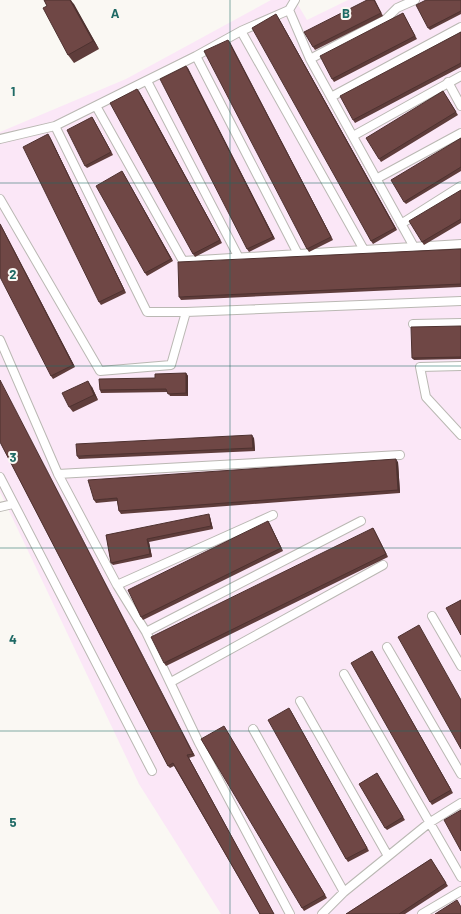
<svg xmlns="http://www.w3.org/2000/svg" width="461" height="914" viewBox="0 0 461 914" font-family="Barlow,sans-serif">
  <rect width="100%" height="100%" fill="#faf8f3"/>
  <path fill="#fbe7f7" d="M271 0H295L307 20 348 0H461V914H221L139 784 0 492V132L126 79Z"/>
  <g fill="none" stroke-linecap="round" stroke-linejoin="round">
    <g stroke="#bab8b3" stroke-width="10">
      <path id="service" d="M289 10 310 59 414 247
        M241 31 364 250
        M196 56 298 254
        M310 59 386 19 397 8 415 0
        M147 81 239 258
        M448 82 461 106
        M331 97 461 27
        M96 106 183 261 461 244
        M55 126 147 312H186
        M353 136 461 76
        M0 139 55 126 196 56 241 31 289 10 295 0
        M376 179 461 133
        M0 199 100 371 171 365 186 312 461 301
        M401 224 461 186
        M413 324 461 323
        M0 340 58 474 117 585 146 632 199 743 290 914
        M461 366 420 367 426 397 461 435
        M58 474 400 455
        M0 477 152 771
        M0 507 13 504
        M117 585 273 515
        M432 616 461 666
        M146 632 361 521
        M387 647 461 774
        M344 674 461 877
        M171 682 383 565
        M300 701 388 856
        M253 729 344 892
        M322 914 344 892 429 823 461 803
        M422 914 461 891"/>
    </g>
    <use href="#service" stroke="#fff" stroke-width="8"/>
  </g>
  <path fill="#5f3d3b" d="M44 0H71L99 49 74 63 68 55 47 6Z
    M367 0H375L383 16 315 50 313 47Z
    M461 0V14L430 30 428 28Z
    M403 13 417 39 334 82 332 79Z
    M278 17 397 230 373 244 371 241Z
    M461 32V67L355 123 353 120Z
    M228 40 333 240 309 252 307 249Z
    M186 66 275 239 249 252 247 249Z
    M139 91 222 243 195 257 193 254Z
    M443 91 458 115 381 162 379 159Z
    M92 117 113 155 87 168 85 166Z
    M50 137 126 293 101 305 99 302Z
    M461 138V171L406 204 404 202Z
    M122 171 173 261 147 276 145 273Z
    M461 190V223L424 245 422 242Z
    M0 223 75 367 53 379 51 376Z
    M461 249V287L181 300 179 297Z
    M461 326V359L414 360 412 358Z
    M186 373 188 376V396H170L168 392 101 393 100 390 155 378Z
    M92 387 98 400 73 412 69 407Z
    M254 438 255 451 79 459 77 456Z
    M0 442 195 756 189 758 274 914H260L174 766 170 768 168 766Z
    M398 462 400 493 121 514 119 511 117 501 96 503 94 500Z
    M210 517 213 529 149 542 152 557 113 565 111 563 106 535Z
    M268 521 283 551 143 620 141 617Z
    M373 528 388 557 166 666 164 663Z
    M372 651 453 793 432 805 430 802Z
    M291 711 369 851 348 862 346 859Z
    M224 726 327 898 304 911 302 908Z
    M377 773 405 820 387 830 385 828Z
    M431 859 448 886 405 914H346Z"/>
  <path fill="#4e3230" d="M70 0 74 4 99 49 93 41Z
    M276 14 278 17 397 230 395 228Z
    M228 40 230 42 333 240 331 237Z
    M186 66 188 68 275 239 273 237Z
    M137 89 139 91 222 243 220 240Z
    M92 117 94 120 113 155 111 152Z
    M48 134 50 137 126 293 124 290Z
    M122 171 124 174 173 261 171 259Z
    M0 223 75 367 73 365Z
    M186 373 188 376V396L186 393Z
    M0 379 195 756 193 754Z
    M88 381 92 387 98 400 94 395Z
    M252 435 254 438 255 451 253 448Z
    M396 459 398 462 400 493 398 490Z
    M209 514 210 517 213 529 211 526Z
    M268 521 270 524 283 551 281 548Z
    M373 528 375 531 388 557 386 554Z
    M147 539 149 542 152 557 150 554Z
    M372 651 374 654 453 793 451 790Z
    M289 708 291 711 369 851 367 848Z
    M187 755 189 758 274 914Z"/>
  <path fill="#6f4745" stroke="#4e3230" d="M44 0H70L93 41 68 55 43 8 47 6Z
    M367 0H374L381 13 313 47 304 32Z
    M426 0H461V11L428 28 416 5Z
    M403 13 415 36 332 79 320 56Z
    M276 14 395 228 371 241 252 28Z
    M461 32V63L353 120 340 96Z
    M228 40 331 237 307 249 204 51Z
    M186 66 273 237 247 249 160 79Z
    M137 89 220 240 193 254 110 103Z
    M443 91 456 112 379 159 366 138Z
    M92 117 111 152 85 166 67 130Z
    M48 134 124 290 99 302 23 147Z
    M461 138V167L404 202 391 180Z
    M122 171 171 259 145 273 96 186Z
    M461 190V219L422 242 409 221Z
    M0 224 73 365 51 376 0 277Z
    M461 249V284L179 297 178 262Z
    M461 326V357L412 358 411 327Z
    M186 373V393L168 394 166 389 100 390 99 379 155 378V374Z
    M0 380 193 754 187 755 274 914H260L173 763 168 766 0 442Z
    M88 381 94 395 69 407 62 393Z
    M252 435 253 448 77 456 76 444Z
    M396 459 398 490 119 511 117 498 94 500 88 480Z
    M209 514 211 526 147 539 150 554 111 563 106 535Z
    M268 521 281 548 141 617 128 590Z
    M373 528 386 554 164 663 151 637Z
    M461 600V635L446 608Z
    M419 625 461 700V749L398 637Z
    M372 651 451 790 430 802 351 663Z
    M289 708 367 848 346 859 268 720Z
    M224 726 325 895 302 908 201 739Z
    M377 773 403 817 385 828 359 784Z
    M461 810V851L444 820Z
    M431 859 446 883 399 914H346Z
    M457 900 461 907V914H435Z"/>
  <path fill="none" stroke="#1f6a65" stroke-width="1" stroke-opacity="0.55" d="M230 0V914M0 183H461M0 366H461M0 548H461M0 731H461"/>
  <g font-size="13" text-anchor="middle" font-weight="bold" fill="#1f6a65" stroke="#faf8f3" stroke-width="4" stroke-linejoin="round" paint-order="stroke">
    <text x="115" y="18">A</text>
    <text x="346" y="18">B</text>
    <text x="13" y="96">1</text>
    <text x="13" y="279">2</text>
    <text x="13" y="462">3</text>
    <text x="13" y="644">4</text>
    <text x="13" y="827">5</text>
  </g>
</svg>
